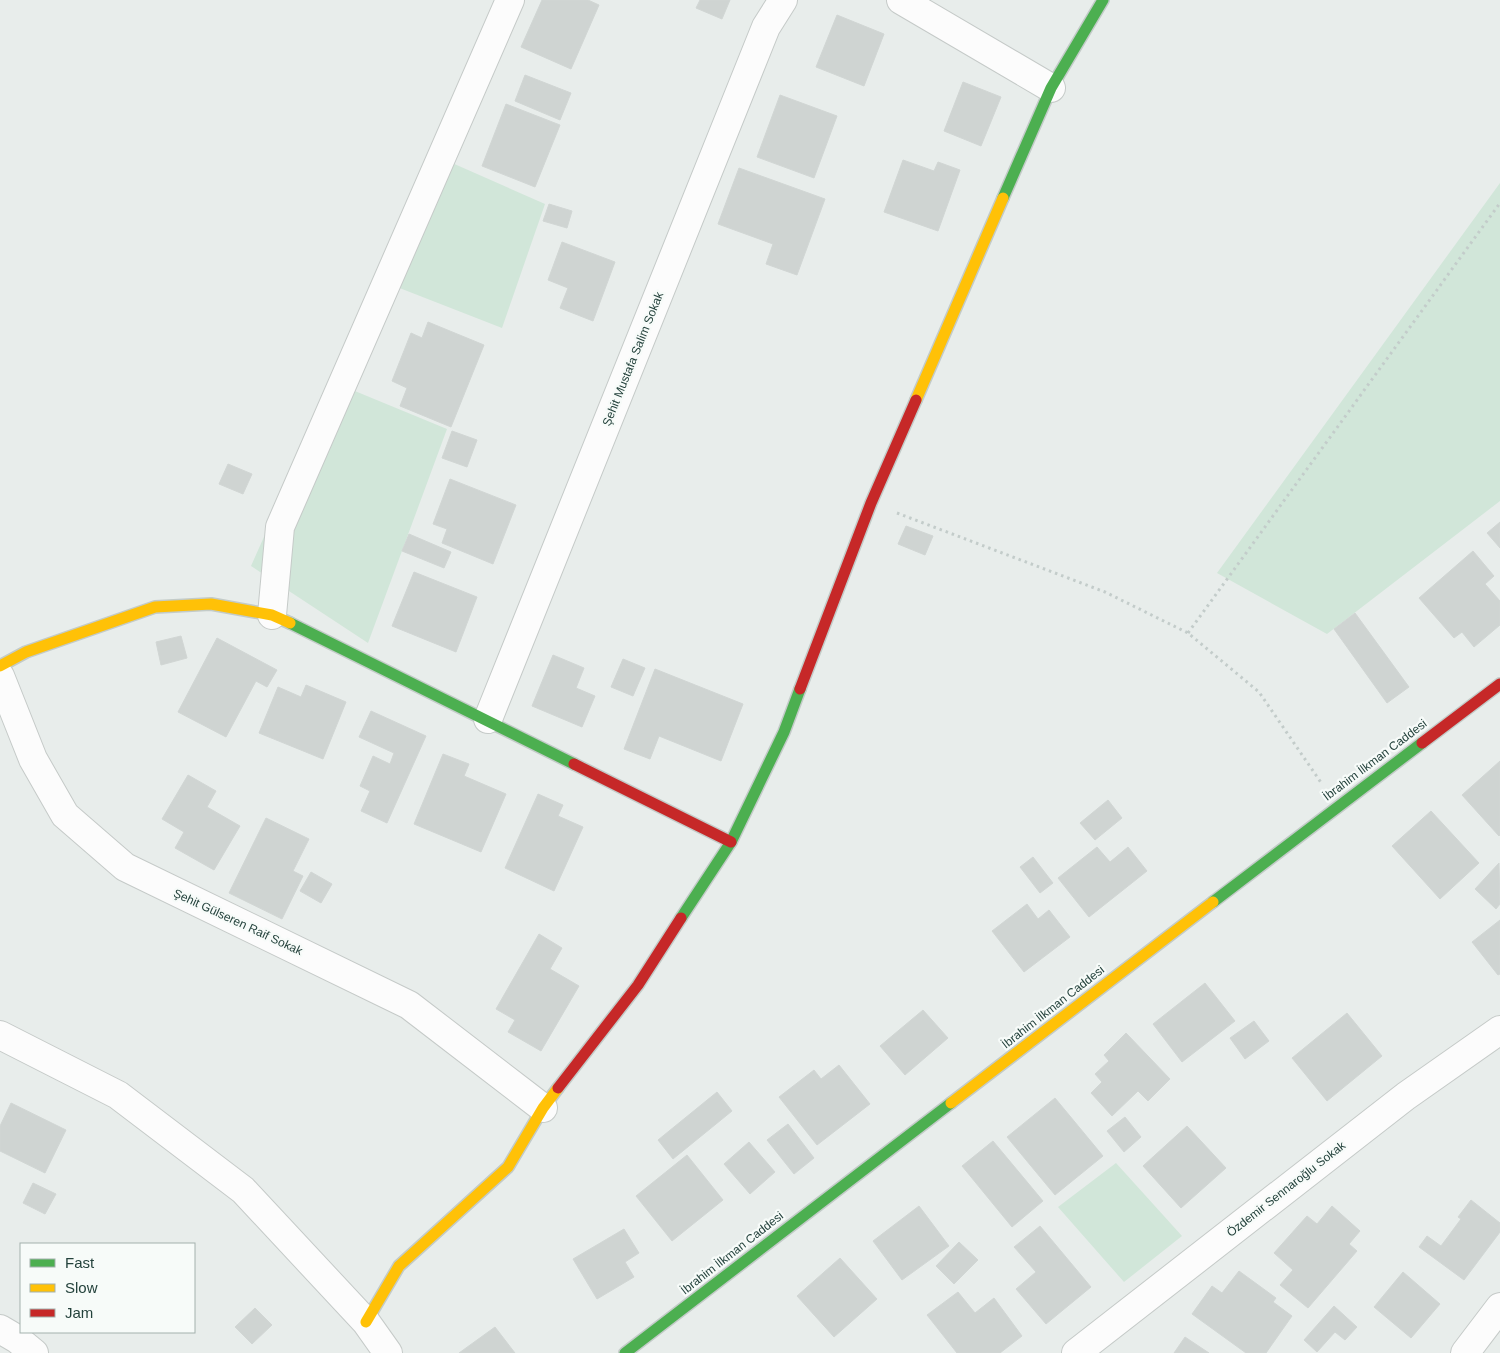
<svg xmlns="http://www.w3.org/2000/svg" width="1500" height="1353" viewBox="0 0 1500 1353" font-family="Arial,sans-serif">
  <rect width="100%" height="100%" fill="#e8edeb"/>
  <path fill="#d1e6d9" d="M434 155 545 204 502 328 379 280Z
    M1500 183V501L1327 634 1217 573Z
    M333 382 447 429 368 643 251 566Z
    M1116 1163 1182 1236 1124 1282 1058 1207Z"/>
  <path fill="#cfd4d2" stroke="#d1d6d4" d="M542 0H588L599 5 571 69 521 47Z
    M700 0H730L722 19 696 8Z
    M837 15 884 34 864 86 816 67Z
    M525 75 571 93 560 120 515 101Z
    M963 82 1001 97 981 146 944 131Z
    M780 95 837 116 814 178 757 157Z
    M506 104 560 125 535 187 482 166Z
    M903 160 934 171 938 162 960 170 938 231 884 212Z
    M739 168 825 199 797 275 766 264 773 244 718 224Z
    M549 204 572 211 567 228 543 221Z
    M562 242 615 262 593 321 560 308 568 288 548 280Z
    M428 322 484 345 451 427 400 406 407 388 392 381 411 333 422 338Z
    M452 431 477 440 467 467 442 458Z
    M228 464 252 474 243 494 219 484Z
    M450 479 516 505 493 564 442 543 447 529 433 524Z
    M1500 522V548L1487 533Z
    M906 526 933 536 925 555 898 544Z
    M409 534 451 552 444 568 402 551Z
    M1473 551 1494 576 1485 584 1500 601V625L1474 647 1462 632 1454 638 1419 598Z
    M414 572 477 597 456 652 392 626Z
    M1355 613 1409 687 1387 703 1334 629Z
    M181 636 187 658 161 665 156 642Z
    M217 638 277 670 267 687 256 681 226 737 178 712Z
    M553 655 584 668 576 688 595 696 582 727 532 706Z
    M623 659 645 668 633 696 611 687Z
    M655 669 743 704 721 761 659 736 650 759 624 749Z
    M306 685 346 702 323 759 259 733 278 687 301 697Z
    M371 711 426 736 387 823 361 811 370 791 360 786 373 756 390 764 394 753 359 737Z
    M443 754 469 764 464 776 506 794 481 852 414 824Z
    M1500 761V835L1499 836 1462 795Z
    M188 775 216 791 207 807 240 826 214 870 175 848 184 832 162 819Z
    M538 794 563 805 558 816 583 827 554 891 505 868Z
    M1108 800 1122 818 1095 840 1080 823Z
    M1431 811 1479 863 1440 899 1392 846Z
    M266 818 309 839 293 871 303 876 282 919 229 893Z
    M1097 847 1110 862 1128 847 1147 871 1089 917 1058 878Z
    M1033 857 1053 883 1040 893 1020 867Z
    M1499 863 1500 904 1496 909 1475 889Z
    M311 872 332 884 321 903 300 891Z
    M1027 904 1038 919 1049 910 1070 937 1024 972 992 931Z
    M1500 920V974L1498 975 1472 942Z
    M539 934 562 948 550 969 579 986 541 1051 508 1032 515 1020 496 1009Z
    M1205 983 1235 1021 1182 1062 1153 1024Z
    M923 1010 948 1038 905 1075 880 1046Z
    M1347 1013 1382 1056 1327 1101 1292 1058Z
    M1254 1021 1269 1041 1245 1059 1230 1038Z
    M1126 1033 1170 1079 1148 1101 1138 1091 1112 1116 1091 1093 1102 1082 1095 1074 1109 1061 1104 1055Z
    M839 1065 870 1104 817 1145 779 1097 814 1070 821 1079Z
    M717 1092 732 1111 673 1159 658 1140Z
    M1055 1098 1103 1156 1055 1195 1007 1137Z
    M11 1103 66 1130 45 1173 0 1151V1126Z
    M1125 1117 1141 1137 1124 1152 1107 1131Z
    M788 1124 814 1158 794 1174 767 1140Z
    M1187 1126 1226 1168 1181 1208 1143 1166Z
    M993 1141 1043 1201 1012 1227 962 1166Z
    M749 1142 775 1172 750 1194 724 1164Z
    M687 1155 723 1200 672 1241 636 1196Z
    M33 1183 56 1194 45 1214 23 1203Z
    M1471 1200 1500 1223V1232L1464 1280 1419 1247 1427 1236 1441 1246 1461 1219 1458 1217Z
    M919 1206 949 1246 902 1280 873 1241Z
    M1332 1206 1360 1231 1349 1244 1357 1251 1308 1308 1280 1285 1293 1270 1274 1253 1307 1216 1317 1224Z
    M1040 1226 1091 1287 1046 1324 1016 1289 1036 1272 1014 1247Z
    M624 1229 639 1253 625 1262 634 1277 597 1299 573 1259Z
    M959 1242 978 1260 954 1284 936 1266Z
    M840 1258 877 1299 834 1337 797 1296Z
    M1239 1271 1276 1298 1273 1302 1292 1316 1266 1353H1246L1192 1314 1212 1286 1222 1293Z
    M1403 1272 1440 1304 1411 1338 1374 1307Z
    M958 1292 975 1313 994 1298 1022 1336 1000 1353H957L927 1315Z
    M1334 1306 1357 1327 1345 1340 1335 1332 1317 1352 1304 1340Z
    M255 1308 272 1325 252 1344 235 1327Z
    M495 1327 515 1353H459Z
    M1185 1337 1209 1353H1174Z"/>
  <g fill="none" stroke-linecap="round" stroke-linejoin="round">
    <g stroke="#c5cac8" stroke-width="30">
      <path id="street" d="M901 0 1051 88
        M272 615 280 527 510 0
        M0 676 33 759 65 815 125 867 409 1005 543 1108
        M488 719 766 27 783 0
        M0 1035 118 1095 243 1190 366 1322 388 1353
        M0 1329 17 1339 34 1353
        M1076 1353 1406 1096 1500 1030
        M1465 1353 1500 1307"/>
    </g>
    <g stroke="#c3cbc8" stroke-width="14">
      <path id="fast" d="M1003 198 1051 88 1103 0
        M290 623 574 764
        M1213 902 1422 743
        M681 918 731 842 784 732 800 689
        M625 1353 951 1103"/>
    </g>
    <g stroke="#c3cbc8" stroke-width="14">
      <path id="slow" d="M916 400 1003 198
        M0 666 26 652 155 607 211 604 272 615 290 623
        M951 1103 1213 902
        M366 1322 399 1266 508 1167 543 1108 558 1088"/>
    </g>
    <g stroke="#c3cbc8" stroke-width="14">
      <path id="jam" d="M800 689 871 503 916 400
        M1422 743 1500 684
        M574 764 731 842
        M558 1088 638 985 681 918"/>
    </g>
    <path stroke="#c3ccca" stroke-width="3" stroke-dasharray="2.5 4" stroke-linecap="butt" d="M897 513 1105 592 1188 633 1259 692 1322 784
      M1188 633 1500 203"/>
    <use href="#street" stroke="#fcfcfc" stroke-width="28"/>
    <use href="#fast" stroke="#4caf50" stroke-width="11"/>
    <use href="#slow" stroke="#ffc107" stroke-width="11"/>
    <use href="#jam" stroke="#c62828" stroke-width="11"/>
  </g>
  <g text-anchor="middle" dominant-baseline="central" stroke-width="4.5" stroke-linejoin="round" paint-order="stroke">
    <g font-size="12" fill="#24423c" stroke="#f7fbf9">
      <text transform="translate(633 359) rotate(-68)">Şehit Mustafa Salim Sokak</text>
      <text transform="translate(1375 760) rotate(-37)">İbrahim İlkman Caddesi</text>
      <text transform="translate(238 922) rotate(25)">Şehit Gülseren Raif Sokak</text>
      <text transform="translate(1053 1007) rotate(-38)">İbrahim İlkman Caddesi</text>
      <text transform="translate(1286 1189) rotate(-38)">Özdemir Sennaroğlu Sokak</text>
      <text transform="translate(732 1253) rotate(-38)">İbrahim İlkman Caddesi</text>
    </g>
  </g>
  <rect x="20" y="1243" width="175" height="90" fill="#f7fbf9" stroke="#a3b1ad"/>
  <rect x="30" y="1259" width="25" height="8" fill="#4caf50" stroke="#a3b1ad"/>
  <text x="65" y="1268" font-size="15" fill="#24423c">Fast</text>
  <rect x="30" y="1284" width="25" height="8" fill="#ffc107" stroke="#a3b1ad"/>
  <text x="65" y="1293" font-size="15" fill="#24423c">Slow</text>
  <rect x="30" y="1309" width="25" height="8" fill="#c62828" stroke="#a3b1ad"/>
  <text x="65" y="1318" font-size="15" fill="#24423c">Jam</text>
</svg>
